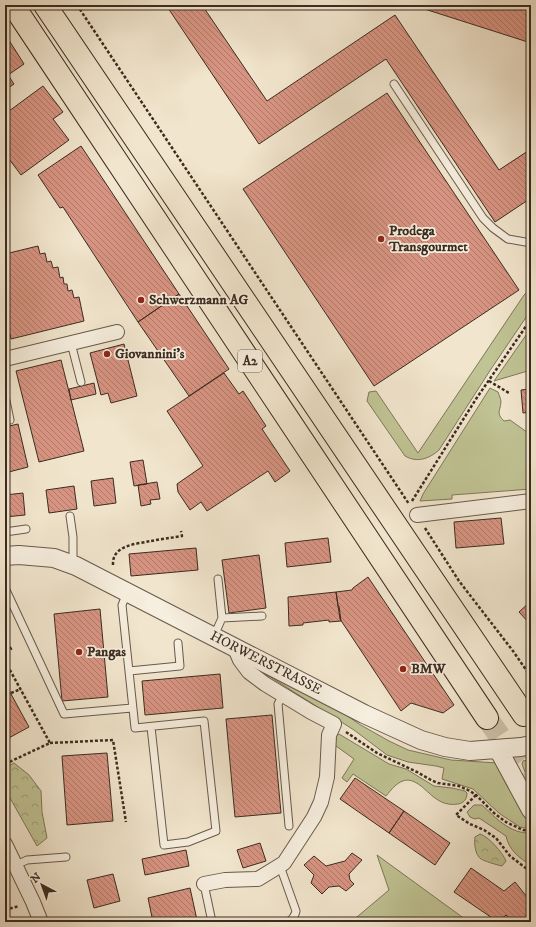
<svg xmlns="http://www.w3.org/2000/svg" width="536" height="927" viewBox="0 0 536 927" font-family="'IM FELL DW Pica',serif">
  <defs>
    <pattern id="park-crowns" width="20" height="18" patternUnits="userSpaceOnUse"><rect width="20" height="18" fill="#c0c394"/><path d="M2 6a3 3 0 1 1 6 0M12 15a3 3 0 1 1 6 0" fill="none" stroke="#9d9f78"/></pattern>
    <pattern id="building-back-hatch" width="6" height="6" patternUnits="userSpaceOnUse"><rect width="6" height="6" fill="#d89482"/><path d="M-1 5l2 2M0 0l6 6M5-1l2 2" fill="none" stroke="#b0796a"/></pattern>
  </defs>
  <rect width="100%" height="100%" fill="#f1e5cd"/>
  <filter id="stains"><feTurbulence type="fractalNoise" baseFrequency=".005" numOctaves="4"/><feColorMatrix values="0 0 0 0 .2 0 0 0 0 .09 0 0 0 0 .02 0 0 0 .5 -.17"/></filter>
  <radialGradient id="worn" r=".72"><stop offset=".6" stop-color="#630" stop-opacity="0"/><stop offset="1" stop-color="#630" stop-opacity=".3"/></radialGradient>
  <path fill="#c0c394" stroke="#7e785a" d="M531 288V310L491 369 439 450C429 459 417 463 405 456L367 401 369 392 376 391 418 453 524 295Z
    M531 328V370L494 381Z
    M490 388 498 392C499 395 501 399 501 402 500 412 496 413 504 421L510 420 531 435 530 443 531 444V489L452 495V499L420 501 423 494Z
    M256 668 335 707 359 724 389 741 408 750 451 760 497 763 531 821V825L525 828 520 827 500 814 473 789 442 779 444 768 436 766 408 762 387 755 354 730Z
    M339 734 389 764 406 769 434 786 452 788 465 791 467 793C467 799 464 803 458 804 433 808 426 782 408 780 398 780 391 790 386 796L353 774 347 782 342 778 354 759 336 746 333 742V738Z
    M531 759V788L522 764 523 761Z
    M474 805H482C496 818 510 834 531 833V865C519 858 509 850 506 836L479 818 475 819 470 817 467 812Z
    M377 855 469 922H351L389 890Z"/>
  <path fill="url(#park-crowns)" stroke="#7e785a" d="M14 763 29 775 41 791 42 812 47 838 37 846 5 789V768Z
    M480 834C488 836 503 853 506 861L502 866C497 865 484 861 481 859 475 855 474 843 475 837Z"/>
  <path fill="url(#building-back-hatch)" stroke="#3b2c20" d="M166 5H202L267 101 395 15 499 170 531 149V198L495 222 386 59 259 144Z
    M412 5H531V43Z
    M5 34 24 64 8 75 14 84 5 90Z
    M43 86 63 112 53 119 69 140 21 175 6 155 5 156V114Z
    M387 93 519 290 374 386 243 189Z
    M81 146 179 294 138 322 63 207 60 208 38 175Z
    M38 246 40 254 45 253 47 262 51 261 53 268 58 267 60 278 63 277 64 284H67L68 291 72 290 74 298 79 297 84 321 11 339 5 313V254Z
    M179 294 229 369 189 396 138 322Z
    M124 344 137 396 111 403 108 393 101 395 90 353Z
    M61 360 84 451 39 462 16 371Z
    M224 373 239 394 243 391 266 426 262 429 290 471 275 482 268 471 207 511 201 502 190 510 178 492 177 484 203 466 167 411Z
    M531 376V412L523 413 521 390 529 389 528 377Z
    M94 383 96 394 71 400 69 389Z
    M18 424 28 467 5 473V427Z
    M143 460 147 484 134 486 130 462Z
    M113 478 116 503 94 506 91 481Z
    M157 482 160 499 150 500 151 504 141 506 138 485Z
    M74 486 77 509 49 513 46 490Z
    M23 493 25 515 5 517V495Z
    M501 518 504 544 456 548 454 522Z
    M328 538 331 562 287 567 285 543Z
    M196 548 198 570 131 576 129 554Z
    M259 555 266 608 229 613 222 560Z
    M368 577 454 705 443 713 411 703 401 711 340 619 336 592 352 590 353 588Z
    M336 592 338 606H339L341 621 329 622V620L303 623V625L289 626 288 597Z
    M531 601V625L519 612Z
    M100 609 108 697 62 701 54 614Z
    M220 674 223 708 145 715 142 681Z
    M5 683 29 727 5 740Z
    M272 715 281 813 235 817 226 719Z
    M107 753 113 821 67 825 62 756Z
    M355 778 404 811 389 833 340 799Z
    M404 811 450 843 435 865 389 833Z
    M260 843 266 861 243 868 237 850Z
    M186 850 189 866 145 875 142 859Z
    M352 853 362 860 349 874 350 880 354 884 346 891 339 886 329 887 322 894 311 883 314 875 304 865 314 856 326 866 345 861Z
    M471 868 504 891 515 882 531 902V922H512L506 915 498 922 454 892Z
    M113 874 120 901 94 908 87 880Z
    M190 888 197 920 187 922H153L148 898Z"/>
  <g fill="none" stroke-linecap="round" stroke-linejoin="round">
    <path stroke="#cdc0aa" stroke-width="22" stroke-dasharray="22 11" stroke-linecap="butt" d="M487 718 531 781"/>
    <g stroke="#685a4b" stroke-width="9">
      <path id="service" d="M394 84 483 218 493 228 508 239 531 243
        M71 343 81 382
        M5 396 10 420
        M70 516 73 537V564
        M5 532 26 529
        M5 588 64 714 132 708
        M127 593 122 605 135 728 204 721 216 831 188 842 164 845 151 727
        M222 618 262 616
        M214 636 222 618 218 579
        M129 671 180 666 178 643
        M283 695 278 704 289 826
        M16 865 27 860 66 857
        M280 866 296 911C295 916 293 919 288 922
        M204 884 212 922"/>
    </g>
    <g stroke="#685a4b" stroke-width="16">
      <path id="minor" d="M5 359 117 332
        M417 515 531 501
        M5 844 33 902 41 922
        M204 884 225 880 258 879 284 863 314 817 321 802 327 777 329 735 334 724 311 712 265 684 249 672 240 660 234 646"/>
    </g>
    <g stroke="#685a4b" stroke-width="20">
      <path id="tertiary" d="M5 556 19 555 54 558 76 566 364 714 421 740 445 747 470 751 521 747 531 745
        M498 749 531 810"/>
    </g>
    <g stroke="#3b2c20" stroke-width="24">
      <path id="motorway" d="M13 5 487 718
        M45 5 524 715"/>
    </g>
    <path stroke="#3b2c20" stroke-width="2.5" stroke-dasharray="3 2" stroke-linecap="butt" d="M77 5 409 504
      M489 381 509 393
      M412 501 476 399 531 319
      M425 528 459 581 513 651 531 677
      M113 565C112 545 136 544 151 541 161 539 171 538 182 536L181 531
      M5 638 11 649 5 655
      M5 661 50 743 5 764
      M11 693 21 689
      M346 732 377 753 417 772 431 780 438 783 459 786 470 791 476 795 494 813 506 822 523 830 531 831
      M50 743 113 740 126 822
      M476 795 456 815 470 824 484 830 496 838 510 856 531 872
      M5 910 19 906"/>
    <use href="#service" stroke="#f6eede" stroke-width="7"/>
    <use href="#minor" stroke="#f6eede" stroke-width="14"/>
    <use href="#tertiary" stroke="#f6eede" stroke-width="18"/>
    <use href="#motorway" stroke="#f1e5cd" stroke-width="22"/>
  </g>
  <g fill="#8f2418" stroke="#f6eede" stroke-width="1.5">
    <circle cx="381" cy="239" r="4"/>
    <circle cx="141" cy="300" r="4"/>
    <circle cx="107" cy="354" r="4"/>
    <circle cx="79" cy="652" r="4"/>
    <circle cx="403" cy="669" r="4"/>
  </g>
  <g text-anchor="middle" dominant-baseline="central" stroke-width="3.5" stroke-linejoin="round" paint-order="stroke">
    <rect fill="#f6eede" stroke="#736659" stroke-width="1" x="238" y="350" width="24" height="22" rx="3"/>
    <g font-size="13" font-weight="bold" fill="#3b2c20">
      <text x="250" y="361">A2</text>
    </g>
    <g font-size="14" font-weight="bold" fill="#3b2c20" stroke="#f6eede" text-anchor="start">
      <text x="389" y="231">Prodega<tspan x="389" dy="16">Transgourmet</tspan></text>
      <text x="149" y="300">Schwerzmann AG</text>
      <text x="115" y="354">Giovannini's</text>
      <text x="87" y="652">Pangas</text>
      <text x="411" y="669">BMW</text>
    </g>
    <g font-size="14" fill="#3b2c20" stroke="#f6eede">
      <text transform="translate(266 663) rotate(27)">HORWERSTRASSE</text>
    </g>
  </g>
  <rect width="536" height="927" fill="none" stroke="#f1e5cd" stroke-width="20"/>
  <rect x="6" y="6" width="524" height="915" fill="none" stroke="#3b2c20" stroke-width="2"/>
  <rect x="10" y="10" width="516" height="907" fill="none" stroke="#3b2c20"/>
  <g transform="translate(42 885) rotate(319)" stroke="#f6eede" stroke-width="3" paint-order="stroke">
  <path d="M0-3L7 15L0 10L-7 15Z" fill="#3b2c20"/>
  <text y="-6" font-size="11" font-weight="bold" text-anchor="middle" fill="#3b2c20">N</text>
  </g>
  <rect width="100%" height="100%" filter="url(#stains)"/>
  <rect width="100%" height="100%" fill="url(#worn)"/>
</svg>
